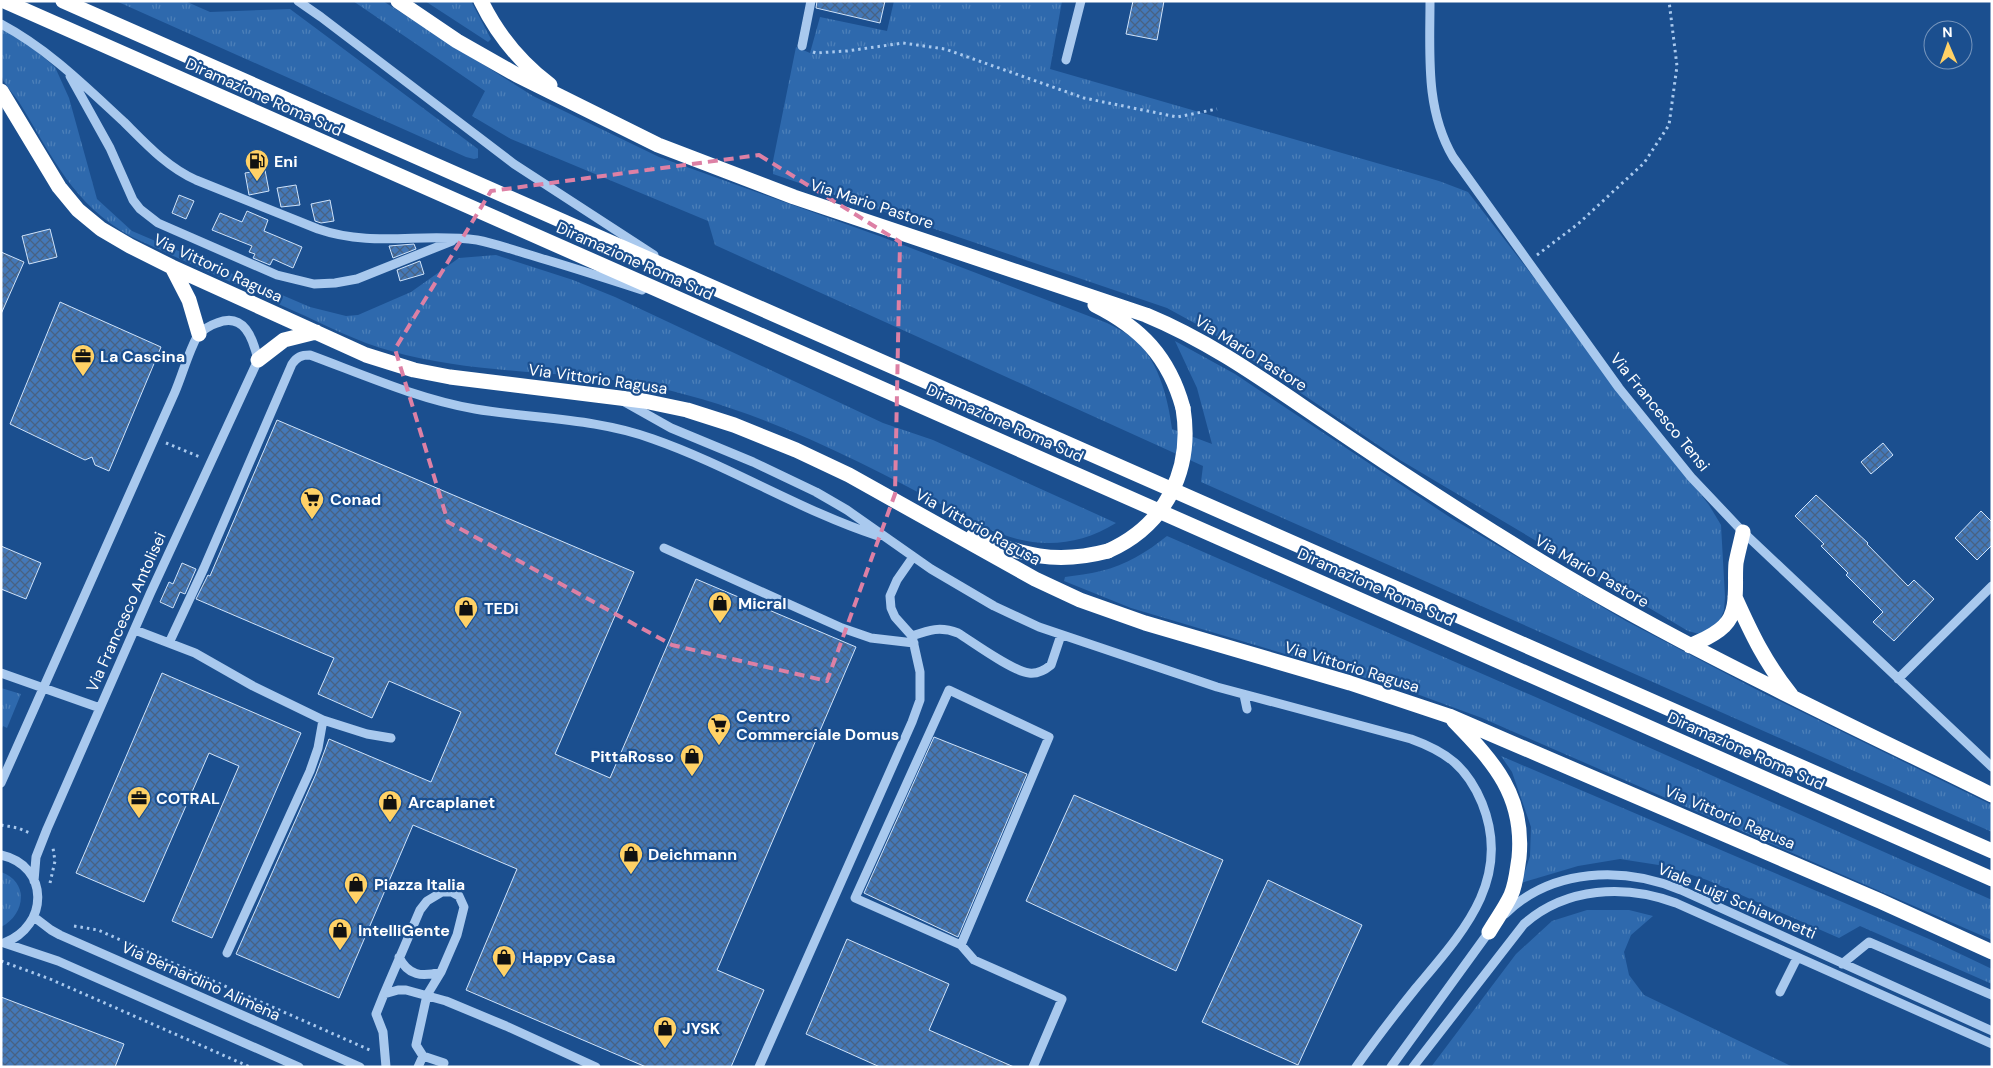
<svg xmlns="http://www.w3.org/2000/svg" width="1993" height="1068" viewBox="0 0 1993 1068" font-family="'DM Sans',sans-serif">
  <defs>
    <pattern id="grass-tufts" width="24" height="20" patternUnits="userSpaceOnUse" patternTransform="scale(1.25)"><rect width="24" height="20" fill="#2e69ad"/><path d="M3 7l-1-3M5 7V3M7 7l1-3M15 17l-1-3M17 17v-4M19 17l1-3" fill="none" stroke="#4d80b9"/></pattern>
    <pattern id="building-cross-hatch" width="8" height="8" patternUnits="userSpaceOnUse" patternTransform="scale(1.25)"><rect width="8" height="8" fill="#4478b7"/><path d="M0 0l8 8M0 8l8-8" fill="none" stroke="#486282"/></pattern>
  </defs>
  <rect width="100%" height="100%" fill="#1b4f8f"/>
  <path fill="url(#grass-tufts)" d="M116 1H185L210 12 290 9 478 149V158L474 159 466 157Z
    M353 1H383L533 96 659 157 882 237 1107 323C1115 327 1123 331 1130 336 1158 356 1168 398 1172 429L1212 444 1197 388 1175 341 1235 374 1451 518 1626 621 1763 693 1992 805V832L1201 482 1203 466 715 245 708 221 511 139 472 116 485 91Z
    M425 1H471L491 39 488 42Z
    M894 1H1062L1050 69 1439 181 1468 192 1709 505 1721 525 1725 597 1724 610 1718 625 1703 635 1688 631 1400 460 1209 331 1167 308 773 174V161L796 47 810 53 820 17 887 31Z
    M1 27 28 44 55 67 69 98 97 199 132 231 310 307 346 316 358 315 411 292 459 258 496 255 502 257 573 280 615 297 883 423 933 440 1116 523C1072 550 1029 548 984 527 874 469 763 407 639 384 557 370 471 374 391 351 357 342 326 325 294 311 240 286 186 262 132 237 72 204 53 157 19 102 14 94 5 86 2 77 0 69 1 38 1 27Z
    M1167 536 1540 699 1992 900V940L1482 718 1406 690 1131 608 1064 581 1065 577C1077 575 1089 574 1101 571 1126 565 1147 552 1167 536Z
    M1 688 21 694 7 728 3 726 1 730Z
    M1501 756 1929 939 1992 969V984L1860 926 1839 938 1707 880 1665 866 1620 859 1578 866 1521 883 1530 856 1531 827 1512 772Z
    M1 872C30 882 25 915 1 927Z
    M1587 910H1629L1653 916 1631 935 1624 952 1629 975 1644 995 1793 1067H1431L1516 954 1552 921Z"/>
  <path fill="url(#building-cross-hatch)" stroke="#cfe3fa" d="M817 1H885L880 23 816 8Z
    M1133 1H1164L1157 40 1126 34Z
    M265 170 269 191 249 195 245 173Z
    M296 185 300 205 281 207 277 188Z
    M179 195 194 201 186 219 172 213Z
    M330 200 334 221 321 223 315 221 311 204Z
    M247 211 268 220 264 231 302 247 293 268 273 259 270 265 253 258 255 254 249 252 252 246 212 230 220 213 242 222Z
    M50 229 57 257 29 264 22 236Z
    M414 244 416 249 393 258 389 246Z
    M1 252 24 262 1 314Z
    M420 261 424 274 400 281 397 270Z
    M60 302 161 347 109 471 95 465 92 457 85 460 10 424Z
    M277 420 634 572 555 754 610 778 696 579 856 647 717 970 764 990 731 1067H646L466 990 517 869 413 825 339 998 236 954 316 774 329 739 431 782 461 712 389 681 372 718 318 694 334 658 196 599 208 575 210 576Z
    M1883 443 1893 455 1871 474 1861 462Z
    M1816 495 1868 543 1867 544 1908 586 1914 580 1934 599 1894 641 1873 622 1883 612 1846 575 1848 573 1821 546 1824 544 1795 516Z
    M1981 511 1992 522V545L1977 560 1955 538Z
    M1 546 41 563 26 599 1 589Z
    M182 563 196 569 185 594 180 592 173 608 160 602 169 582 173 584Z
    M162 673 301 733 212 938 172 921 239 766 209 753 144 902 76 873Z
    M934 737 1027 774 958 937 864 893Z
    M1074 795 1223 860 1176 971 1026 901Z
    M1268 880 1362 925 1298 1065 1202 1022Z
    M847 939 949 984 929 1030 1014 1067H880L806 1034Z
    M1 997 124 1044 115 1067H1Z"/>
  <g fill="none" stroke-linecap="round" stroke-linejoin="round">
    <path stroke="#a9c9ee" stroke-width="3" stroke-dasharray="2.5 4" stroke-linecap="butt" d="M813 52 816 53 847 51 903 43 945 49 1084 98 1177 117 1217 109
      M1537 255 1578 224 1644 163 1669 125 1677 66 1669 1
      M166 443 200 457
      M1 825 18 828 32 834
      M50 883 55 861 53 848
      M74 926 98 930 372 1051
      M1 961 50 979 250 1067"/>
    <path stroke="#a9c9ee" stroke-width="9" d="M298 1 321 17 514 164 654 255
      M1430 1C1430 55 1425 109 1453 157L1619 388 1691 477 1743 532 1992 767
      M1 24C48 49 85 86 124 122 146 144 167 167 196 180L318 229C373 248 423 232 477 240 498 244 519 252 540 258 574 268 608 279 642 290
      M802 46 811 1
      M1066 60 1081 1
      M70 76 110 148 133 200 140 209 158 223 277 275 314 284 335 283 357 279 452 241
      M623 401 671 428 753 462 816 492 847 510 931 569 994 606 1039 627 1217 687 1411 739C1447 752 1467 767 1482 803 1513 880 1462 933 1416 988 1395 1014 1375 1040 1356 1067
      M664 548 842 628 871 638 914 643
      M135 630 195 653 253 686 323 720 367 734 391 738
      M912 636C929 630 940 626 958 633 974 643 1012 671 1029 673 1037 674 1045 670 1051 665L1061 635
      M169 643 204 568 292 364C297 357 301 355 310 355 364 375 418 399 475 409 534 419 596 418 653 439 730 466 801 511 878 536
      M1 673 100 708
      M1898 679 1992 586
      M1244 695 1247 709
      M1 783 175 392C182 376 189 350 198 335 202 330 211 325 217 323 244 312 253 338 258 360L150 594 47 829 36 857 34 881
      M1 855C50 866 49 926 4 943
      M1505 914C1552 868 1623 866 1681 890L1992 1031
      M34 917 51 930 60 935 360 1067
      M4 943 58 961 299 1067
      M961 945 1049 737 949 690 855 898 961 945 974 960 1062 999 1033 1067
      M227 953 310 771 318 748 323 720
      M399 957C408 976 422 977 441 972
      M1842 964 1869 942 1992 995
      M1780 992 1797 958
      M384 994 420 910 427 901 442 892H452L459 896 464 907 457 935 441 972 427 995 416 1045 423 1056 444 1063
      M386 1067 383 1032 376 1014 384 994 398 990H406L446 1001 506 1026 596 1067
      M418 1067 423 1056
      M759 1067 912 722 920 700V672L912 636 895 617 891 608 890 596 897 580 913 557
      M1391 1067 1491 929
      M1413 1067 1524 924C1566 887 1625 884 1676 903L1992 1044"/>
    <path stroke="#fff" stroke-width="15" d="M4 1 1992 879
      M63 1 1992 851
      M398 1 457 41 517 75 658 145 794 197 1146 315C1209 341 1262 379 1318 417 1384 462 1451 506 1519 548 1670 642 1832 716 1992 795
      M481 1C497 34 521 63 550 85
      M1 91 59 187 78 210 101 229 130 246 172 267 366 355 414 370 450 377 644 401 687 410 734 425 796 450 849 475 1035 579 1080 600 1145 623 1350 683 1449 716 1880 901 1992 952
      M172 267 189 300 199 334
      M1095 305C1141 328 1169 357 1183 408
      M258 360 284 340 316 332
      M973 536C1023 555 1055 565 1108 551
      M1735 597C1752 635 1765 662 1791 695
      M1690 646C1702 640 1714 636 1724 626 1740 611 1734 583 1736 563 1738 552 1741 542 1743 532
      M1454 721C1494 762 1525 796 1519 858 1517 870 1516 884 1511 895 1505 908 1496 920 1489 932"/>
    <path stroke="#fff" stroke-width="15" d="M1108 551C1166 525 1193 470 1183 408"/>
  </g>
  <path fill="none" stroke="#dd80a5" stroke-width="4" stroke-dasharray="10 6" stroke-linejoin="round" d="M759 155 900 242 895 494 827 681 672 645 448 522 395 349 491 191Z"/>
  <defs>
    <g id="fuel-pin" transform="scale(1.25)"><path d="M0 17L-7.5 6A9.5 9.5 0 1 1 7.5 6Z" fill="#ffd166" stroke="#1b4f8f"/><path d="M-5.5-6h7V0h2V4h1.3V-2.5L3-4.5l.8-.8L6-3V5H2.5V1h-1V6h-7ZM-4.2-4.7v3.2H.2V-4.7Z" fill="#111"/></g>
    <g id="office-pin" transform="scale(1.25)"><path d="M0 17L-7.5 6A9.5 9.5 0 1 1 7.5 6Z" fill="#ffd166" stroke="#1b4f8f"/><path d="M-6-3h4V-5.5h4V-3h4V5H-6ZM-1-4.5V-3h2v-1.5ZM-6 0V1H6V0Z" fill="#111"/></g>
    <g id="supermarket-pin" transform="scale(1.25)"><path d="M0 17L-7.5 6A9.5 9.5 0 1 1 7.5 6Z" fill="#ffd166" stroke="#1b4f8f"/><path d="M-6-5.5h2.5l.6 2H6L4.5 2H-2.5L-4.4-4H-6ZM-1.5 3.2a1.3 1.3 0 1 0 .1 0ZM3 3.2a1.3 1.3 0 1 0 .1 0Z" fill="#111"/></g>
    <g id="shop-pin" transform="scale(1.25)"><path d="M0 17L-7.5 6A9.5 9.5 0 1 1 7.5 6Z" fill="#ffd166" stroke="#1b4f8f"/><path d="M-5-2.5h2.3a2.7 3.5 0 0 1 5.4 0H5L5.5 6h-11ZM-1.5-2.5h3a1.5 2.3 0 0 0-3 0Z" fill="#111"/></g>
  </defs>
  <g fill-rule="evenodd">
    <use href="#fuel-pin" x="257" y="161"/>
    <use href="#office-pin" x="83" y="356"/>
    <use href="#supermarket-pin" x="312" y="499"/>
    <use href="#shop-pin" x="720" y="603"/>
    <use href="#shop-pin" x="466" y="608"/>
    <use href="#supermarket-pin" x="719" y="725"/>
    <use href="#shop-pin" x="692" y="756"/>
    <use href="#office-pin" x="139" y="798"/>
    <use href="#shop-pin" x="390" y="802"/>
    <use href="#shop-pin" x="631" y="854"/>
    <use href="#shop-pin" x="356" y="884"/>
    <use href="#shop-pin" x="340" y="930"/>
    <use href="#shop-pin" x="504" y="957"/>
    <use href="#shop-pin" x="665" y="1028"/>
  </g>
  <g text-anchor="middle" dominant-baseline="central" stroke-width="4.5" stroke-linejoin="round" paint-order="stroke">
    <g font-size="16" fill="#fff" stroke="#1b4f8f">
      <text transform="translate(264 97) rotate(24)">Diramazione Roma Sud</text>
      <text transform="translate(872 204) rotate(18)">Via Mario Pastore</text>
      <text transform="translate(635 261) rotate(24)">Diramazione Roma Sud</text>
      <text transform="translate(218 268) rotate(25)">Via Vittorio Ragusa</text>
      <text transform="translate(1251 353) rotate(32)">Via Mario Pastore</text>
      <text transform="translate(598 379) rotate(8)">Via Vittorio Ragusa</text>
      <text transform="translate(1660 412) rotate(51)">Via Francesco Tensi</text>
      <text transform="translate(1005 423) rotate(24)">Diramazione Roma Sud</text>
      <text transform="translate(978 527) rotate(29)">Via Vittorio Ragusa</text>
      <text transform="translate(1592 571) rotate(30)">Via Mario Pastore</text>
      <text transform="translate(1376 587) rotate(24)">Diramazione Roma Sud</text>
      <text transform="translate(126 612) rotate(-66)">Via Francesco Antolisei</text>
      <text transform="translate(1352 667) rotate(17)">Via Vittorio Ragusa</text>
      <text transform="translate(1746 751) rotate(24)">Diramazione Roma Sud</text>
      <text transform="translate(1730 817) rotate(23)">Via Vittorio Ragusa</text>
      <text transform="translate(1737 901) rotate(23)">Viale Luigi Schiavonetti</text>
      <text transform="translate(201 981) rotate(24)">Via Bernardino Alimena</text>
    </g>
    <g font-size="16" font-weight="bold" fill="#fff" stroke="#1b4f8f" text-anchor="start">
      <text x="274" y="161">Eni</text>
      <text x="100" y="356">La Cascina</text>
      <text x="330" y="499">Conad</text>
      <text x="738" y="603">Micral</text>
      <text x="484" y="608">TEDi</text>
      <text x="736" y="716">Centro<tspan x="736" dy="18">Commerciale Domus</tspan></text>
      <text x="674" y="756" text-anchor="end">PittaRosso</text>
      <text x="156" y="798">COTRAL</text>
      <text x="408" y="802">Arcaplanet</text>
      <text x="648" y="854">Deichmann</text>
      <text x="374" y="884">Piazza Italia</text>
      <text x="358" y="930">IntelliGente</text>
      <text x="522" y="957">Happy Casa</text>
      <text x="682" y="1028">JYSK</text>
    </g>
  </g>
  <rect width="1993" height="1068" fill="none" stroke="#ffffff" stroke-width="5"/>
  <g transform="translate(1948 45) rotate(358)"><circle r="24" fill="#1b4f8f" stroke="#7695bc"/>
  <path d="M0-4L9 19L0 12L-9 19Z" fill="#ffd166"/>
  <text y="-8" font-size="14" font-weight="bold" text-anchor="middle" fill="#ffffff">N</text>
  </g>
</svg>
